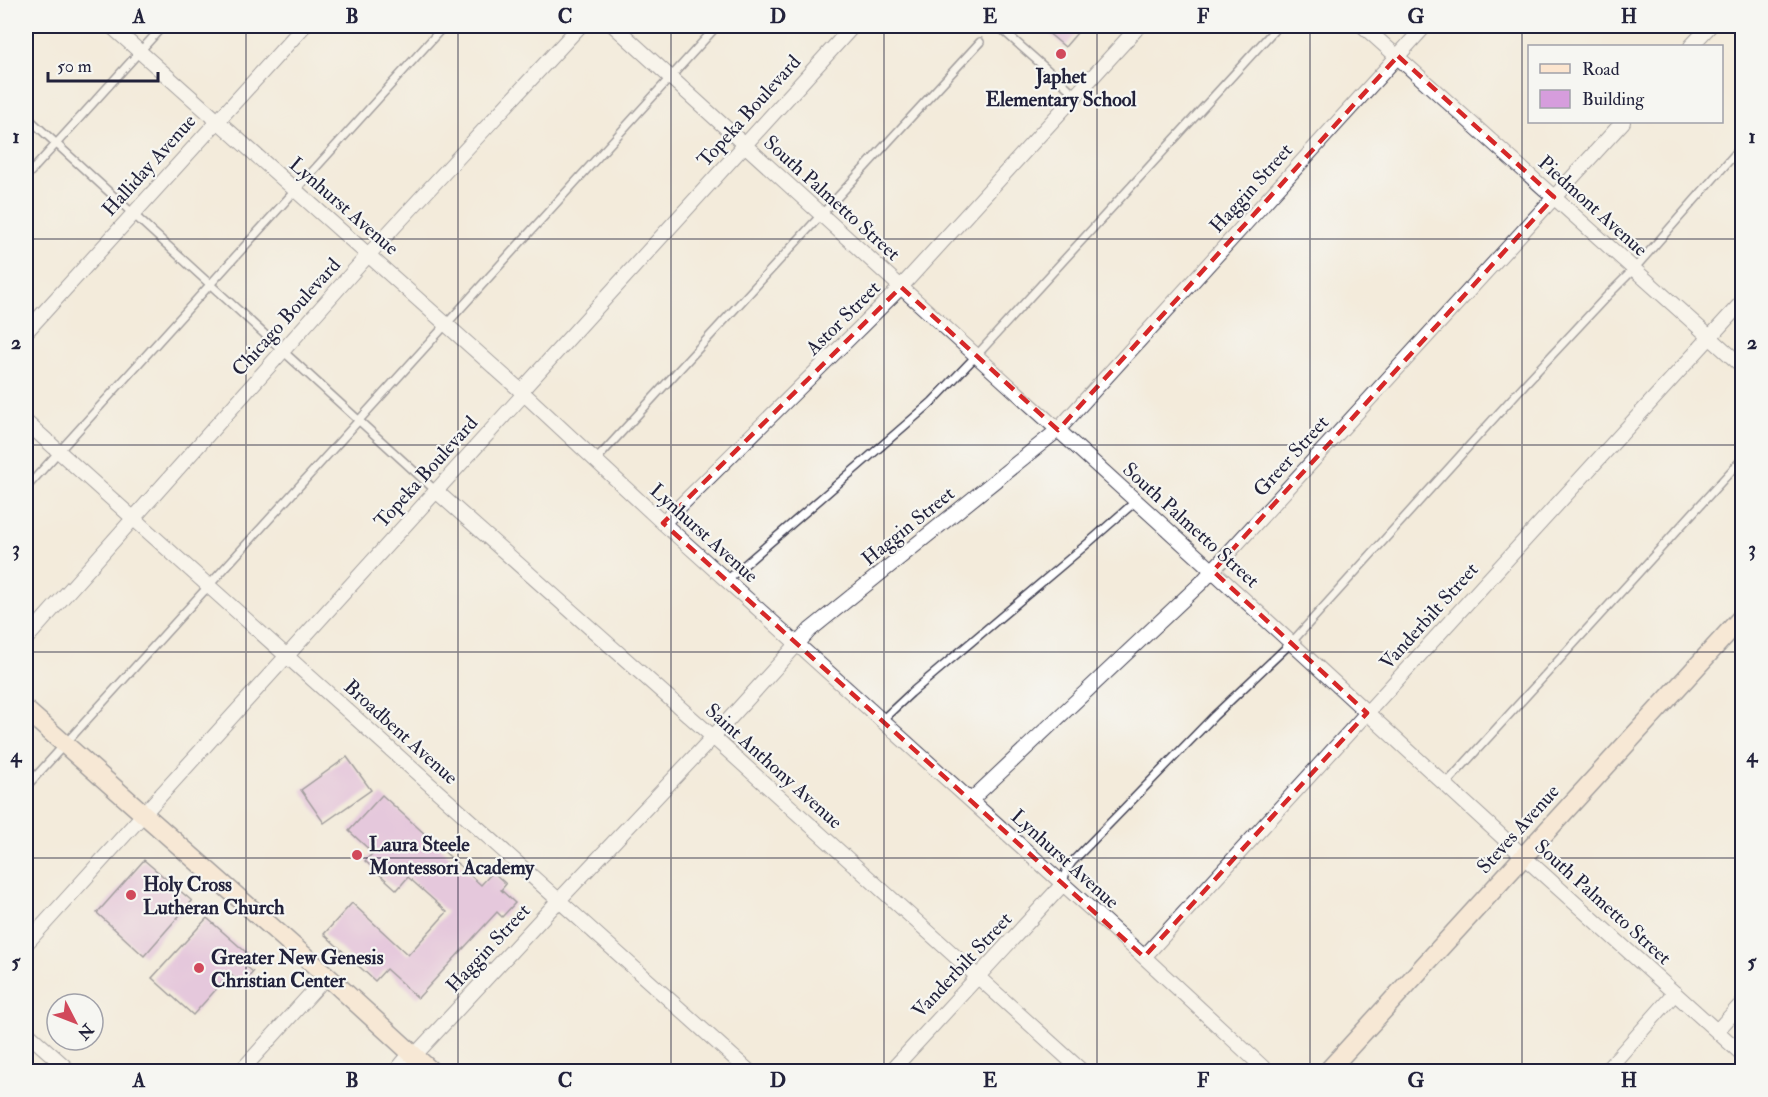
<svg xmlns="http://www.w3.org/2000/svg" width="1768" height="1097" viewBox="0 0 1768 1097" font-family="'IM FELL Double Pica',serif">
  <rect width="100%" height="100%" fill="#f6f6f2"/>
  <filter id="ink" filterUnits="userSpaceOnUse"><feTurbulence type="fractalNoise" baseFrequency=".0167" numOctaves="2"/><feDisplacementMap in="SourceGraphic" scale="12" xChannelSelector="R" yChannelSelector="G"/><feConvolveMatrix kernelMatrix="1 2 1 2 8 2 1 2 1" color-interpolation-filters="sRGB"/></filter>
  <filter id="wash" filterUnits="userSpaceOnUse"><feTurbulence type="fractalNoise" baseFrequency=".008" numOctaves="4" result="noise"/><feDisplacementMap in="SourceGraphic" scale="24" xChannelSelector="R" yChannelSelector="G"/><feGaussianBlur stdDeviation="1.35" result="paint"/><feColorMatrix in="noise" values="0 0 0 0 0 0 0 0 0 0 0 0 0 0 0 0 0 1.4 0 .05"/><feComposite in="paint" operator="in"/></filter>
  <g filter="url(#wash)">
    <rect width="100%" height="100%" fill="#f3ebdb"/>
    <g id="blocks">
      <path fill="#d69ddd" d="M1040 26H1083L1065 47Z
        M347 757 371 790 324 823 301 790Z
        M382 795 481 885 493 872 506 884 501 890 515 903 502 917 497 912 418 998 386 969 375 981 324 934 352 903 408 955 447 912 408 877 397 890 365 861 373 853 349 831Z
        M144 860 192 901 144 956 97 913Z
        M207 918 248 954 241 962 253 972 242 985 230 974 193 1015 152 978Z"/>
    </g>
  </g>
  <g filter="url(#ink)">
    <use href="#blocks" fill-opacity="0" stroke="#414053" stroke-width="1.5"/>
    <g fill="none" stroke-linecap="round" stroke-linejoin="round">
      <g stroke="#414053" stroke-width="10">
        <path id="lane" d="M998 26 1076 95
          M26 116 436 491
          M26 177 163 26
          M596 460 980 42
          M26 488 444 26
          M727 580 932 402 976 356 1278 26
          M882 720 911 693 1087 544 1136 501
          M1445 785 1742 459
          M26 787 717 26
          M1063 884 1066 871 1072 862 1214 716 1291 643 1525 384 1607 296 1634 269 1742 146"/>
      </g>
      <g stroke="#414053" stroke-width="16">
        <path id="street" d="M111 26 521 391 663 523 1144 957 1268 1072
          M614 26 1213 571 1523 856 1742 1054
          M1363 26 1742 366
          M1691 46 1710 26
          M26 332 304 26
          M26 422 750 1072
          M436 491 713 737 1083 1072
          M663 523 901 287 1139 26
          M26 639 369 254 580 26
          M971 800 1201 583 1623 122
          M26 944 522 396 521 391 853 26
          M1144 957 1742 302
          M1717 1031 1742 1003
          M26 1032 71 1072
          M414 1056 560 899 713 737 810 630 1058 430 1425 26
          M240 1072 327 976
          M395 1072 411 1053
          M890 1072 1063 884
          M1605 1072 1675 993"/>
      </g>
      <g stroke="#414053" stroke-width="21">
        <path id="secondary" d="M26 710 327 976 432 1072
          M1327 1072 1742 617"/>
      </g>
      <use href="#lane" stroke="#fff" stroke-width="7"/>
      <use href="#street" stroke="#fff" stroke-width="14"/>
      <use href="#secondary" stroke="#fce5cf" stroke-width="18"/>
    </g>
  </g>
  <path d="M0 0H1768V1097H0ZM1398 56 1554 197 1213 571 1367 713 1144 957 663 523 901 287 1058 430Z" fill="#f3ebdb" fill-opacity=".55" fill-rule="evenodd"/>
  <path fill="none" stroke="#d62828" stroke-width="4.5" stroke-dasharray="12 8" stroke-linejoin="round" d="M1398 56 1554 197 1213 571 1367 713 1144 957 663 523 901 287 1058 430Z"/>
  <path fill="none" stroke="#22223b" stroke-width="1.5" stroke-opacity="0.55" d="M246 26V1072M458 26V1072M671 26V1072M884 26V1072M1097 26V1072M1310 26V1072M1522 26V1072M26 239H1742M26 445H1742M26 652H1742M26 858H1742"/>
  <g fill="#d1495b" stroke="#f6f6f2" stroke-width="2">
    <circle cx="1061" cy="54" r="6"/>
    <circle cx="357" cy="855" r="6"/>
    <circle cx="131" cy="895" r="6"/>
    <circle cx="199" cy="968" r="6"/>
  </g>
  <g text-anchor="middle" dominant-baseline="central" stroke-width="4.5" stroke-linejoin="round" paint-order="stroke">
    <g font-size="20" font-weight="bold" fill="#22223b" stroke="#f6f6f2" text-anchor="start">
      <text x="1061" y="76" text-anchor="middle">Japhet<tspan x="1061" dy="23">Elementary School</tspan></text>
      <text x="369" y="844">Laura Steele<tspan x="369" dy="23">Montessori Academy</tspan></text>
      <text x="143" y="884">Holy Cross<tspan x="143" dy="23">Lutheran Church</tspan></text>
      <text x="211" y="957">Greater New Genesis<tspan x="211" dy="23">Christian Center</tspan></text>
    </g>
    <g font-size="20" fill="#22223b" stroke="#f6f6f2">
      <text transform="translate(749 111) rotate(-48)">Topeka Boulevard</text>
      <text transform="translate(149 165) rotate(-48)">Halliday Avenue</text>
      <text transform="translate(1251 188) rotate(-48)">Haggin Street</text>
      <text transform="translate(832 198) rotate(42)">South Palmetto Street</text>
      <text transform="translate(344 206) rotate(41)">Lynhurst Avenue</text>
      <text transform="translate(1593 206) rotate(42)">Piedmont Avenue</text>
      <text transform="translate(286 317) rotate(-48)">Chicago Boulevard</text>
      <text transform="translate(843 318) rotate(-45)">Astor Street</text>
      <text transform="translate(1291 456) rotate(-48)">Greer Street</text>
      <text transform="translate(426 472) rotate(-48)">Topeka Boulevard</text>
      <text transform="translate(1191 525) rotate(42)">South Palmetto Street</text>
      <text transform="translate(908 526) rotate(-39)">Haggin Street</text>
      <text transform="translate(704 533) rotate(42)">Lynhurst Avenue</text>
      <text transform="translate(1429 616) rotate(-48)">Vanderbilt Street</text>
      <text transform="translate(401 732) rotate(42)">Broadbent Avenue</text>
      <text transform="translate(774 766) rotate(42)">Saint Anthony Avenue</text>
      <text transform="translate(1518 829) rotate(-48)">Steves Avenue</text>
      <text transform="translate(1065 859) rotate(42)">Lynhurst Avenue</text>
      <text transform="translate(1603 902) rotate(42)">South Palmetto Street</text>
      <text transform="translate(488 948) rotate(-47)">Haggin Street</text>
      <text transform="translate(962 965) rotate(-47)">Vanderbilt Street</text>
    </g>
  </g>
  <rect width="1768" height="1097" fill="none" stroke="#f6f6f2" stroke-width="66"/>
  <rect x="1528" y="45" width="195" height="78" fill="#f6f6f2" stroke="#a1a1a9" stroke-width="1.5"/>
  <rect x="1540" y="64" width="30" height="9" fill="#fce5cf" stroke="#a1a1a9" stroke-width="1.5"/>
  <text x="1582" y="75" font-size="18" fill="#22223b">Road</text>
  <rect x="1540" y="90" width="30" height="18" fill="#d69ddd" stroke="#a1a1a9" stroke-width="1.5"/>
  <text x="1582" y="105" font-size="18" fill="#22223b">Building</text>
  <g transform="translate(75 1022) rotate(132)"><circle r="28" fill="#f6f6f2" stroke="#a1a1a9" stroke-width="1.5"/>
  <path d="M0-4.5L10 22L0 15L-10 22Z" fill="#d1495b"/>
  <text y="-9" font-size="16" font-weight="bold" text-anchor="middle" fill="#22223b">N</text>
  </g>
  <path d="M48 72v9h110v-9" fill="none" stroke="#22223b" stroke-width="3"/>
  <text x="57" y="72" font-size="18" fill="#22223b" stroke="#f6f6f2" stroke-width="4.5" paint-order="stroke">50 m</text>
  <rect x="33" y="33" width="1702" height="1031" fill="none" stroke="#22223b" stroke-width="2"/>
  <g font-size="20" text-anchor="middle" font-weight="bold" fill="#22223b">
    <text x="139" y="23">A</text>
    <text x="352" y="23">B</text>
    <text x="565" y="23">C</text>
    <text x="778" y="23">D</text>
    <text x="990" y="23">E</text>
    <text x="1203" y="23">F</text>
    <text x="1416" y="23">G</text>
    <text x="1629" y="23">H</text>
    <text x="16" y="143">1</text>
    <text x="1752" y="143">1</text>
    <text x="16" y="349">2</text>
    <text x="1752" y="349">2</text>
    <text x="16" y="555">3</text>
    <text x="1752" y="555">3</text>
    <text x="16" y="762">4</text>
    <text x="1752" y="762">4</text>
    <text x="16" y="968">5</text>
    <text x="1752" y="968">5</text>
    <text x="139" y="1087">A</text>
    <text x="352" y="1087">B</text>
    <text x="565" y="1087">C</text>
    <text x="778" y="1087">D</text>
    <text x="990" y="1087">E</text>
    <text x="1203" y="1087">F</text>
    <text x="1416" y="1087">G</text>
    <text x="1629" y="1087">H</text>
  </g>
</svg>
